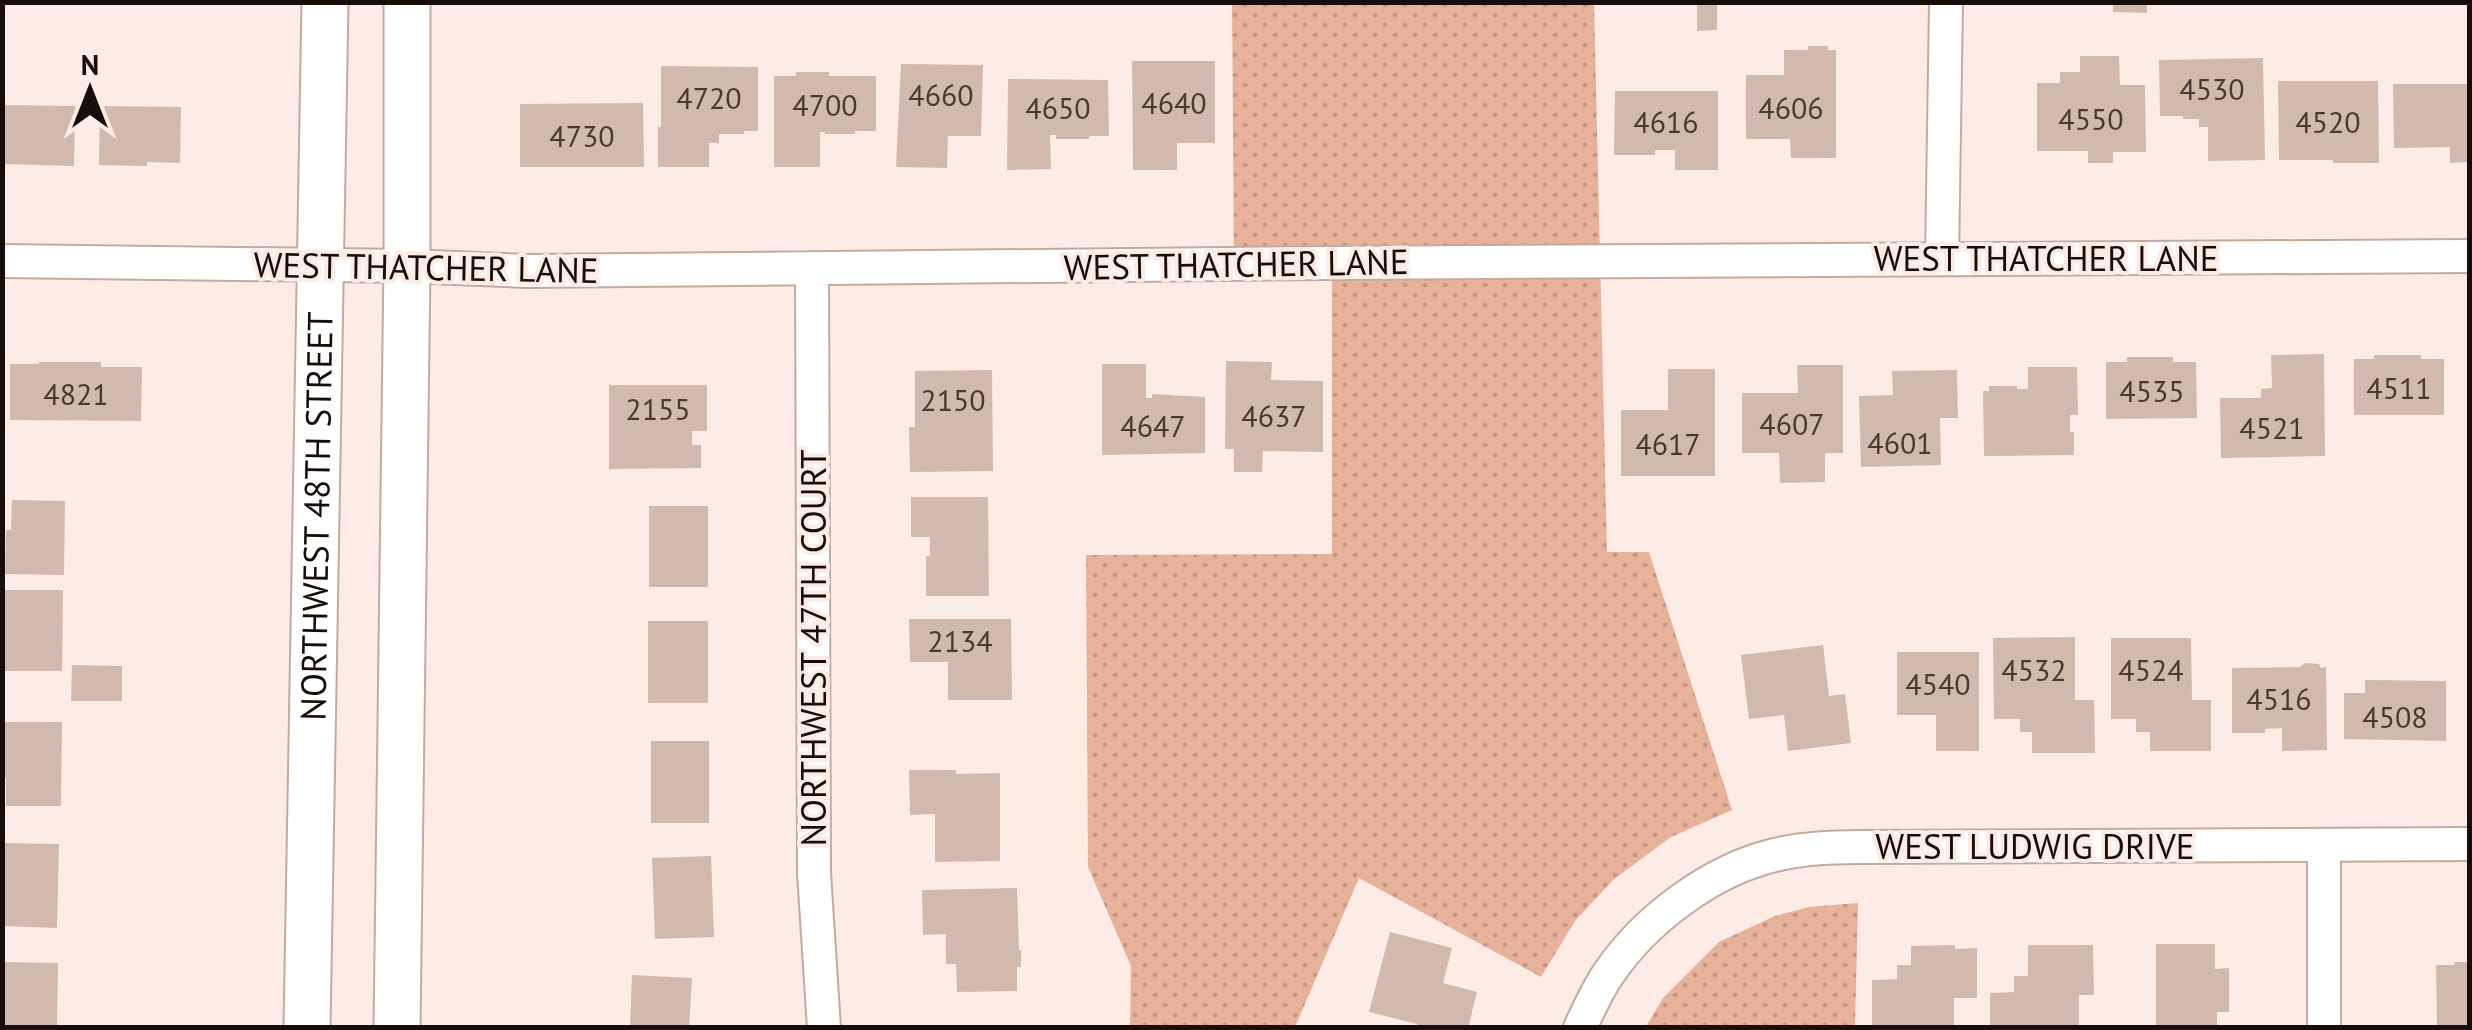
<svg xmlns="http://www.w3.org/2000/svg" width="2472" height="1030" viewBox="0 0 2472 1030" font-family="'PT Sans',sans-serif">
  <defs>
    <pattern id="park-dots" width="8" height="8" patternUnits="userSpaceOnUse" patternTransform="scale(2.5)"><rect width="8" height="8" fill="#e7b19a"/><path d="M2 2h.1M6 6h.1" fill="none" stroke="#c59783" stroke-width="1.8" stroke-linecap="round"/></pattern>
  </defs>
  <rect width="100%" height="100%" fill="#fcece5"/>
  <path fill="url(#park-dots)" d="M1232 3H1594L1607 552H1649L1732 810 1671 837 1613 880 1575 921 1541 977 1359 878 1295 1027H1130L1131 966 1088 867 1086 555 1332 554V263L1234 264Z
    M1858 903 1855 1027H1646L1663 998 1719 942 1775 916 1809 907Z"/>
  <path fill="#d2b9ae" d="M2113 2H2147V13L2113 12Z
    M1697 5H1717V30L1697 31Z
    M1808 46H1828V50H1836V158H1791L1790 139H1746V75H1784V50H1808Z
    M2080 56H2119L2120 85H2145L2146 152H2113V163H2088V151H2037V83H2060V72H2080Z
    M2263 58 2265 160 2208 161V127H2199V119H2183V116H2160L2159 60Z
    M1132 61H1215V143H1177V170H1133Z
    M901 64 983 65 981 136H948L947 168 896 167Z
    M661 66 758 67V131H744V134H719V143H709V167H658V127H661Z
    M796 72H829V76H876V131H855V134H825V132H820V167H774V76H796Z
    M1008 79 1108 80 1109 136H1089V139H1056V135H1050L1051 169 1007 170Z
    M2278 81H2378L2379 163H2333V160H2279Z
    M2393 84H2470V162L2450 163V147L2394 148Z
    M1615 91H1718V170H1675V150H1655V155H1614Z
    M643 103 644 167H520V104Z
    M2 105 75 106 74 166 2 164Z
    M100 106 181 107 180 163 147 162V166L99 165Z
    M2324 354 2325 456 2221 458 2220 398H2261V389L2272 388 2271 355Z
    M2374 355H2421V359H2444V415H2354V359H2374Z
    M2127 357H2173V362H2196L2197 418 2106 419V362H2127Z
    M1226 361 1272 362 1271 380 1323 381V452L1263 451 1262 472H1234V449H1225Z
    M39 362H101V367H142L141 421 10 420V364H39Z
    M1102 364H1146V398H1152V394L1205 397V453L1102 455Z
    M1797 365H1843V453H1825V482L1780 483 1779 453H1742V393H1798Z
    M2028 367H2077L2078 415H2070V432H2074V455L1984 456 1983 391H1989V386H2017V389H2028Z
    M1668 369H1715V476H1621V410H1668Z
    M992 370 993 471 910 472 909 427H915V371Z
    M1957 370 1958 418H1940L1941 465 1861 467 1859 396 1893 395 1892 371Z
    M609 385H707V431H692V445H701V468L609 469Z
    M911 497H988L989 596H926V556H930V537H911Z
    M12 500 65 501 64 575 5 574 6 530H11Z
    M649 506H708V587H649Z
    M4 590H63L62 671H3Z
    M909 619H1011L1012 700H948V662H910Z
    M648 621H708V703H648Z
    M2075 637V700H2094L2095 753H2032V732H2020V719H1994L1993 638Z
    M2111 638H2191L2192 700H2211V751H2150V732H2136V719H2111Z
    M1823 645 1829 696 1845 694 1851 743 1788 751 1784 715 1749 719 1741 655Z
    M1897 652H1979V751H1936V715H1897Z
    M2305 663 2319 664 2321 668 2326 667 2327 750 2282 751V728L2265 729V733H2232V668L2300 667Z
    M72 665 122 666V701H71Z
    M2365 680 2446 681V741L2344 739V693H2365Z
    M3 722H62L61 806H6V778H3Z
    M651 741H709V823H651Z
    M909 770H956V774L1000 773V861L935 862V814L910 815Z
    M5 843 59 844 57 928 2 926Z
    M711 856 714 937 655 939 652 858Z
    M1017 888 1019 950H1021V967H1017V991L957 992 956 964H946V934L923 935 922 890Z
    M1390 932 1452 948 1443 983 1477 992 1468 1028H1416L1417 1024 1369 1012Z
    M2156 944H2215V969L2229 968V1012H2217V1028H2156Z
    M1955 945V949L1977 948V998H1954V1028H1872V980L1897 979V965H1911V946Z
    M2028 945H2093L2094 995H2079V1028H1990V993L2014 992V976H2028Z
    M4 962 58 963 57 1028H2Z
    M2454 962H2470V1028H2437L2436 965H2455Z
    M632 975 692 978 689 1028H630Z"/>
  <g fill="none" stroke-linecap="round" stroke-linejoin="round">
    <g stroke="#c4aa9f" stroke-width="36">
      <path id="minor" d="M1942 259 1946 2
        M2 261 407 266 527 271 1332 263 2470 256
        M812 268 814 873 824 1028
        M2324 845V1028
        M1580 1028C1589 1009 1597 990 1609 973 1645 920 1711 870 1775 855 1802 848 1830 847 1859 847L2470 844"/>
    </g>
    <g stroke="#c4aa9f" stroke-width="49">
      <g id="secondary">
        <path id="s1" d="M307 1028 325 2"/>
        <path d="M397 1028 407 266V2"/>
      </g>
    </g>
    <use href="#minor" stroke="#fff" stroke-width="32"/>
    <use href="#secondary" stroke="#fff" stroke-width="45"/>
  </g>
  <g text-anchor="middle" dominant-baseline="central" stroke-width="8" stroke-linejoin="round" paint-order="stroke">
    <g font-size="30" fill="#463933">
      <text x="2212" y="88">4530</text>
      <text x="941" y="94">4660</text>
      <text x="709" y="97">4720</text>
      <text x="1174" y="102">4640</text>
      <text x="825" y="104">4700</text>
      <text x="1058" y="107">4650</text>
      <text x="1791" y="107">4606</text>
      <text x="2091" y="118">4550</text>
      <text x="1666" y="121">4616</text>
      <text x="2328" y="121">4520</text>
      <text x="582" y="135">4730</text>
      <text x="2399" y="387">4511</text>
      <text x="2152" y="390">4535</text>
      <text x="76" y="393">4821</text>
      <text x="953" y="399">2150</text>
      <text x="658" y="408">2155</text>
      <text x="1274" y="415">4637</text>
      <text x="1792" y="423">4607</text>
      <text x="1153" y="425">4647</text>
      <text x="2272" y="427">4521</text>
      <text x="1900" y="442">4601</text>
      <text x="1668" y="443">4617</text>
      <text x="960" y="640">2134</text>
      <text x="2034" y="669">4532</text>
      <text x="2151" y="669">4524</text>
      <text x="1938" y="683">4540</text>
      <text x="2279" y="698">4516</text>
      <text x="2395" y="716">4508</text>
    </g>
    <g font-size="35" fill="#170e0a" stroke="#fcece5">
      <text x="2046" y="258">WEST THATCHER LANE</text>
      <text transform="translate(1236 264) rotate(-1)">WEST THATCHER LANE</text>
      <text transform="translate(426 267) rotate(1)">WEST THATCHER LANE</text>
      <text stroke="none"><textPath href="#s1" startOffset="512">NORTHWEST 48TH STREET</textPath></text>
      <text transform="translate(813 648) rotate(-90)">NORTHWEST 47TH COURT</text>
      <text x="2035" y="846">WEST LUDWIG DRIVE</text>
    </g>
  </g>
  <rect width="2472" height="1030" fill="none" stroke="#170e0a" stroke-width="10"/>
  <g transform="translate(90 90)" stroke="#fcece5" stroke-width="8" paint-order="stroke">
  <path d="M0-8L18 38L0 25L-18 38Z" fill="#170e0a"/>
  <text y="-15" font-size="28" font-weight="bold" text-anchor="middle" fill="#170e0a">N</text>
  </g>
</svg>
